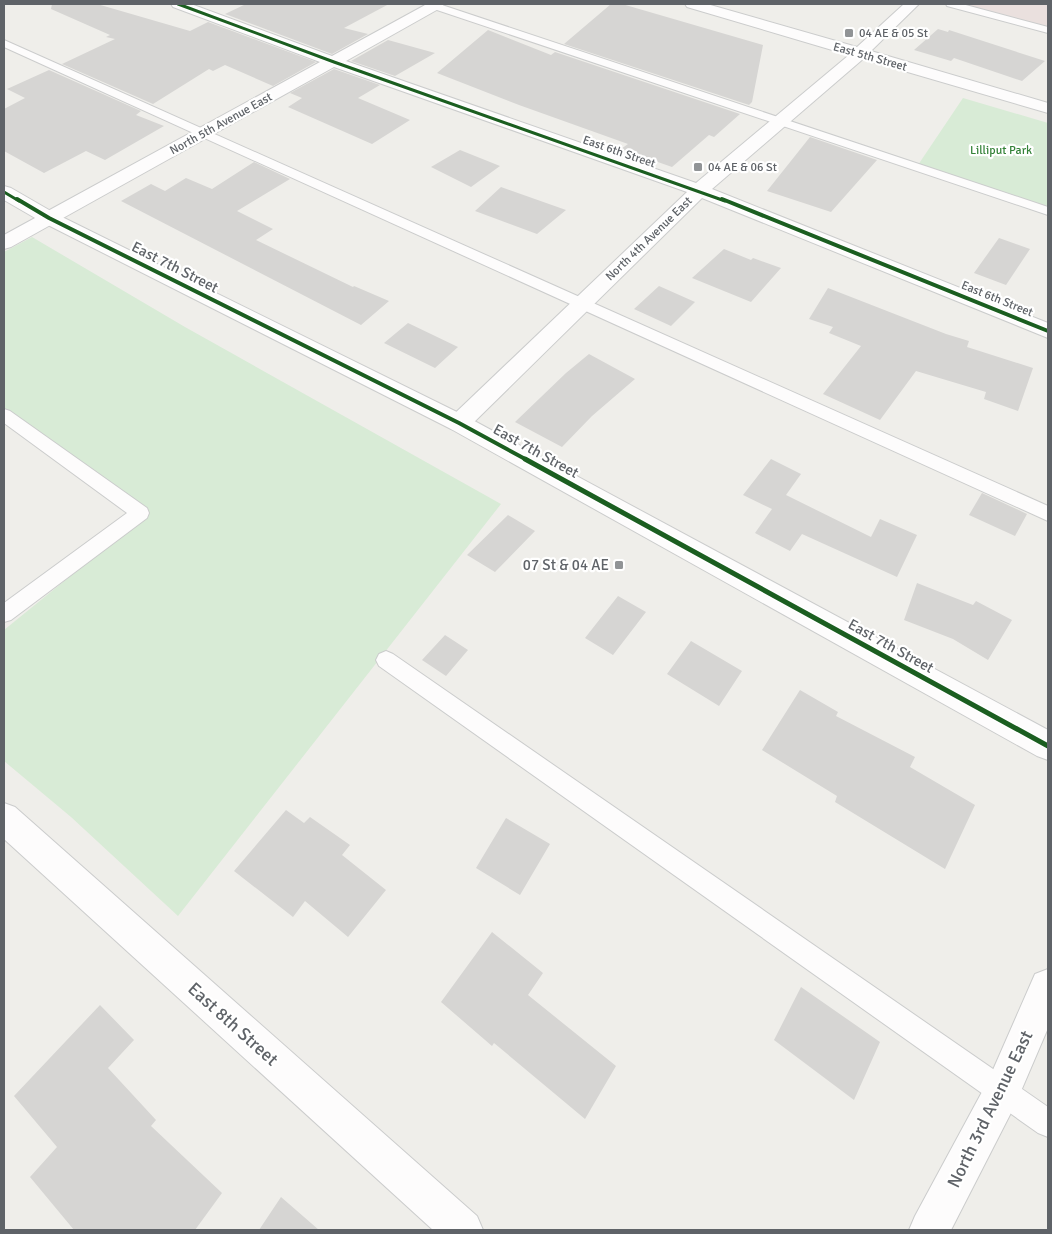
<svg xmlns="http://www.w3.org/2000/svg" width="1052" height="1234" viewBox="0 0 1052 1234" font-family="Signika,sans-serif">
  <rect width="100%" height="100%" fill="#efeeea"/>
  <path fill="#eae0de" d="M956 4H1048V28Z"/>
  <path fill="#d8ebd6" d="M963 98 1048 123V206L918 165Z
    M32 237 185 327 501 504 178 916 71 817 4 761V630L148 513 4 409V252Z"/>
  <path fill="#d6d5d3" d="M52 4H97L190 31 208 22 316 62 273 86 225 65 213 71 209 69 153 104 62 64 115 39 106 37 110 35 51 9Z
    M246 4H389L344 28 368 34 332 54 225 14Z
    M611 4H622L763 45 752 102 749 105 564 44Z
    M938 29 948 32 949 30 1045 61 1022 81 954 58 951 61 914 50Z
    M488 30 551 55 555 52 740 114 714 137 709 135 672 167 621 149 628 144 519 105 437 73Z
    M388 40 435 53 395 76 351 61Z
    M334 69 380 85 358 98 410 120 372 144 288 107 302 98 290 93Z
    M49 70 141 111 136 115 164 126 105 160 86 151 44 173 4 151V109L25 98 7 89Z
    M810 137 877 160 831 212 767 191Z
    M460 150 500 166 471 187 431 167Z
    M254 162 290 179 237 211 273 229 256 240 353 287 354 286 389 301 361 325 121 201 151 184 165 191 186 178 212 189Z
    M501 187 566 210 537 234 475 211Z
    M999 238 1030 249 1006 285 974 273Z
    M724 249 751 260 753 258 781 268 751 302 692 278Z
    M659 286 695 302 671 326 634 309Z
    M828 288 946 334 969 341 967 347 1033 368 1018 411 984 399 986 392 916 371 880 420 823 394 861 346 829 333 833 327 809 319Z
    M408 323 458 347 435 368 384 343Z
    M589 354 635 379 592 416 562 447 515 422 566 373Z
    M771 459 801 474 786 495 871 537 880 519 917 535 897 577 802 534 790 551 755 533 772 509 743 495Z
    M982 493 1027 514 1015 536 969 515Z
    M508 515 535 531 495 572 467 555Z
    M917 583 973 605 976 601 1012 620 988 660 953 639 904 620Z
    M618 596 646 612 613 655 585 638Z
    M445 635 468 650 446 676 422 660Z
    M691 641 742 671 719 706 667 674Z
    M800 690 838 712 836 716 915 757 910 767 975 805 945 869 835 802 837 796 762 750Z
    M286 810 304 823 310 817 350 845 342 855 386 890 348 937 305 901 293 917 234 871Z
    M506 818 550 844 520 895 476 868Z
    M492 932 543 973 528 995 616 1066 585 1119 494 1043 492 1046 441 1002Z
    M801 987 880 1042 854 1100 774 1040Z
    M100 1005 134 1040 108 1068 156 1120 151 1126 222 1193 195 1230H74L30 1177 57 1147 14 1096Z
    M281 1197 319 1230H259Z"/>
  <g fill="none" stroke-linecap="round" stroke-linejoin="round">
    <g stroke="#cbcccc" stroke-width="2">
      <path id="service" d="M424 4H439L1048 207V215L425 6Z
        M946 4H962L1048 27V33L947 6Z
        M4 40 1048 506V521L4 47Z
        M4 409 10 411 147 508 149 513 147 518 11 620 4 622V603L127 513 4 423Z
        M386 651 393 654 1048 1107V1137L1038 1133 379 666 376 660 379 654Z"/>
    </g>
    <g stroke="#cbcccc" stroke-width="2">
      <path id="minor" d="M171 4H191L332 56 427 4H444L442 7 346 61 696 183 849 55 687 7 685 4H707L857 47 904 4H919L871 51 1048 103V113L863 59 712 189 1048 323V338L702 198 467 429 459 431 451 429 447 423 451 417 687 192 334 67 11 247 4 249V235L320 62 173 7Z
        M4 803 15 807 477 1216 483 1230H433L4 839Z
        M1048 969V1028L1015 1105 951 1230H909L915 1216 989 1079 1035 974Z"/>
    </g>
    <g stroke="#cbcccc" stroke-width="2">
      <path id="tertiary" d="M4 186 11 188 56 214 467 417 1048 730V760L1037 756 451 429 42 222 4 200Z"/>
    </g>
    <use href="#service" fill="#fdfcfc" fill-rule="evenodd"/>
    <use href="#minor" fill="#fdfcfc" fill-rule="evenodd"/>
    <use href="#tertiary" fill="#fdfcfc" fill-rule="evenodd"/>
    <g stroke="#fff" stroke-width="5">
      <path id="cycleway-far2" d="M178 4 334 62 725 201
        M4 192 19 201"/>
    </g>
    <g stroke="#fff" stroke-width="6">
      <path id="cycleway-far1" d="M17 199 49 218 459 423 527 460
        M722 199 1048 331"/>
    </g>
    <g stroke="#fff" stroke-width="8">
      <path id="cycleway" d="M525 459 1048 746"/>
    </g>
    <use href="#cycleway-far2" stroke="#1b5e20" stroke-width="3"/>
    <use href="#cycleway-far1" stroke="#1b5e20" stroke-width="4"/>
    <use href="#cycleway" stroke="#1b5e20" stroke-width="5"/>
  </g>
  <g fill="#919496" stroke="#fff" stroke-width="2">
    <rect x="844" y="28" width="10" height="10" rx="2.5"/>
    <rect x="693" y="162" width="10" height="10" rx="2.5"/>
    <rect x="614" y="560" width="10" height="10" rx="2.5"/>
  </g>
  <g text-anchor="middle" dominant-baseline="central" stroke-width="4.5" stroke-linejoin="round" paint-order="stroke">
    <g font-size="12" fill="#5f6368" stroke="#fff" text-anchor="start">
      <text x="859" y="33">04 AE &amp; 05 St</text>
      <text x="708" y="167">04 AE &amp; 06 St</text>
    </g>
    <g font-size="12" fill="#5f6368" stroke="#fff">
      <text transform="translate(870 57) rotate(16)">East 5th Street</text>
      <text transform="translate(221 124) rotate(-29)">North 5th Avenue East</text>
      <text transform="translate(619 152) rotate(19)">East 6th Street</text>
      <text transform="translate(649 239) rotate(-44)">North 4th Avenue East</text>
      <text transform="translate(997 299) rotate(22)">East 6th Street</text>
    </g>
    <g font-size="12" fill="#348238" stroke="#fff">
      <text x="1001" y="150">Lilliput Park</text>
    </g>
    <g font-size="15" fill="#5f6368" stroke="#fff">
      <text transform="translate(175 267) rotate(27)">East 7th Street</text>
      <text transform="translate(536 451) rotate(29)">East 7th Street</text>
      <text transform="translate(891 646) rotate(29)">East 7th Street</text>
    </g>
    <g font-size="15" fill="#5f6368" stroke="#fff" text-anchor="end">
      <text x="609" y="565">07 St &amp; 04 AE</text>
    </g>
    <g font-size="18" fill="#5f6368" stroke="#fff">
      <text transform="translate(233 1024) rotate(42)">East 8th Street</text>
      <text transform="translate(990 1109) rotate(-64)">North 3rd Avenue East</text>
    </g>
  </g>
  <rect width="1052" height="1234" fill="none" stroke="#5f6368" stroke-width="10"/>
</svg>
